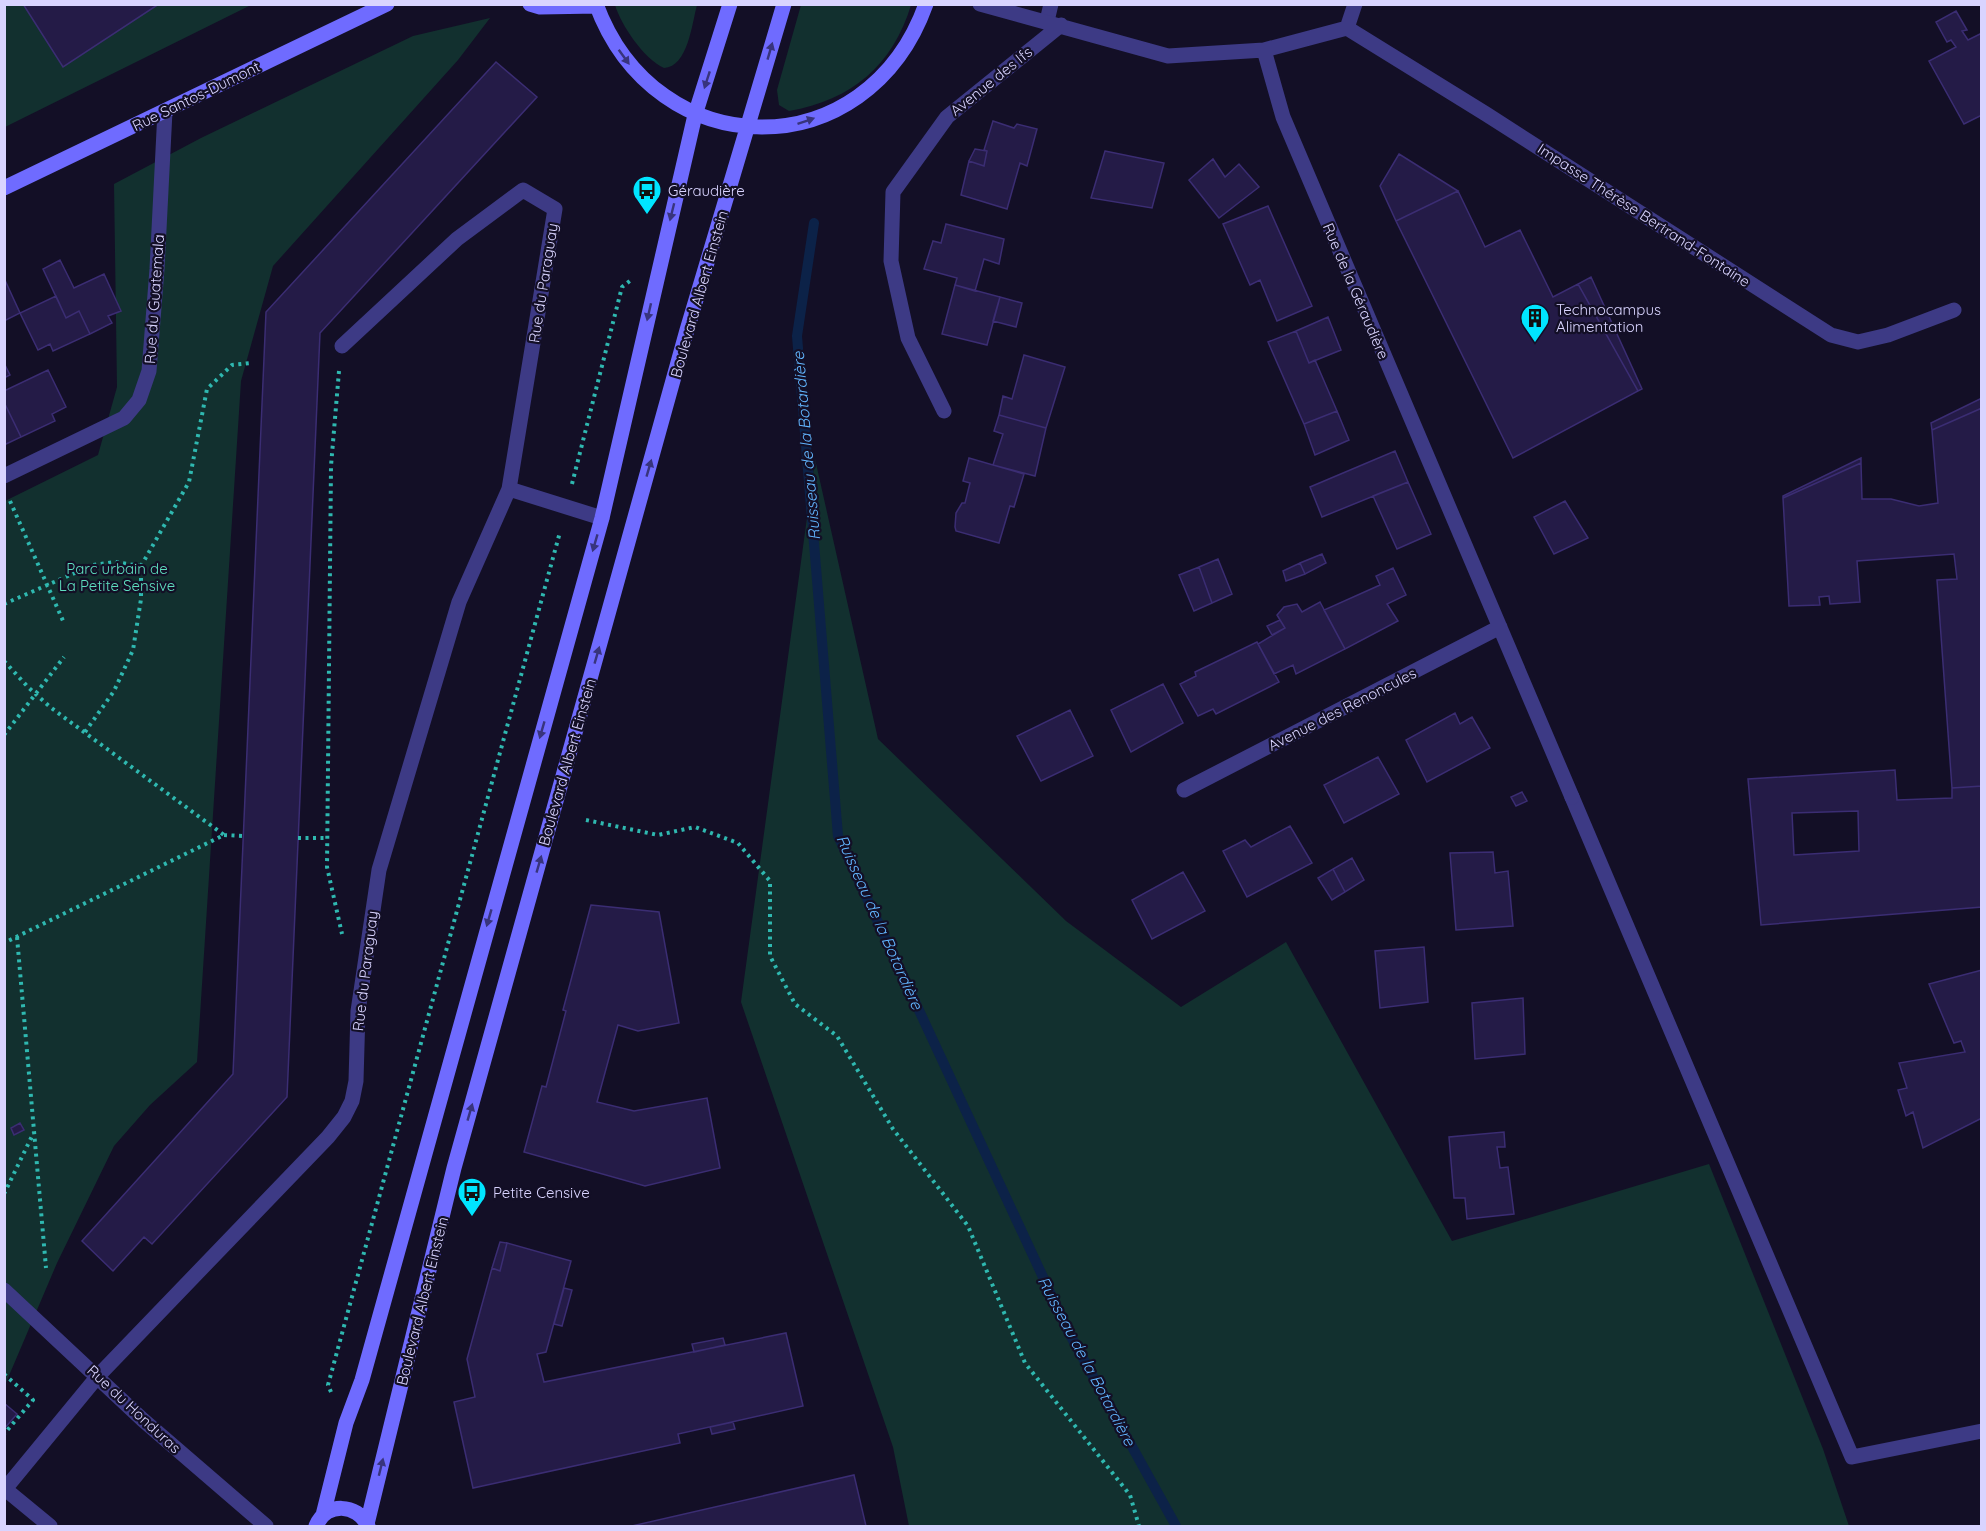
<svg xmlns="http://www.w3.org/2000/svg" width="1986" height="1531" viewBox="0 0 1986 1531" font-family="Quicksand,sans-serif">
  <rect width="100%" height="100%" fill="#130f26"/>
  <path fill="#12302f" d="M5 5H251L5 127Z
    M615 5H697C692 23 688 67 664 68 644 59 621 25 615 5Z
    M801 5H911C893 65 852 100 789 111L779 105 777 90Z
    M490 18 458 60 273 266 241 381 197 1062 150 1105 114 1146 57 1263 5 1385V501L98 455 117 387 114 184 201 138 413 36Z
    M815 459 878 739 1066 921 1181 1007 1286 942 1452 1241 1709 1164 1823 1449 1849 1526H909L893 1447 741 1002Z"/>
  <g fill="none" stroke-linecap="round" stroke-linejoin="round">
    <path stroke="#0c2248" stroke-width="10" d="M814 223 797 336 838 836 1069 1333 1176 1526"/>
  </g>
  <path fill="#241b47" stroke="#3b2d73" stroke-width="1.5" fill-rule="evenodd" d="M23 4H159L63 67Z
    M1956 11 1967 30 1962 31 1968 40 1982 33V115L1964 124 1929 61 1956 47 1951 40 1947 42 1936 22Z
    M496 62 537 97 320 333 287 1097 152 1244 144 1237 113 1271 82 1241 233 1074 266 312Z
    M993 121 1014 128 1017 124 1037 129 1027 166 1020 163 1007 209 961 195 969 161 984 166 987 151 984 150Z
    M975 149 987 151 984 166 969 161Z
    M1105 151 1164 163 1152 208 1091 198Z
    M1399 154 1458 191 1396 221 1380 186Z
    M1213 159 1225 177 1239 164 1259 187 1219 218 1189 180Z
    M1458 191 1485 247 1520 230 1553 297 1578 284 1638 391 1513 458 1396 221Z
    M1268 206 1312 306 1277 321 1260 280 1250 285 1223 224Z
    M946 224 1004 239 999 264 984 259 975 291 955 285 957 278 924 269 933 241 941 243Z
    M60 260 74 288 104 274 121 311 108 316 112 323 90 334 79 311 66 318 43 269Z
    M1591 277 1642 389 1638 391 1578 284Z
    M4 278 20 313 4 321Z
    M955 285 1000 297 987 345 942 334Z
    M56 296 66 318 79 311 90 334 53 351 50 344 38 350 20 313Z
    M1000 297 1022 303 1016 327 993 321Z
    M1328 317 1341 350 1309 363 1296 331Z
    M1296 331 1309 363 1315 360 1337 411 1304 424 1268 342Z
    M1024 355 1065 367 1046 428 999 415 1003 396 1012 399Z
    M4 363 10 375 4 378Z
    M48 370 66 407 52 414 55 421 21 437 4 402V391Z
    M1982 398V408L1932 430 1931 423Z
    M4 402 21 437 4 445Z
    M1982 408V786L1952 788 1937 580 1957 579 1954 554 1857 561 1860 602 1830 604 1829 596 1819 597 1820 605 1789 606 1783 498 1861 463 1862 499H1891L1919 506 1938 503 1932 430Z
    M1337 411 1349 440 1315 455 1304 424Z
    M999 415 1046 428 1035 476 993 465 1003 434 994 431Z
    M1395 451 1408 482 1322 517 1310 487Z
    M969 458 1024 474 1014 507 1010 506 999 543 956 531 955 527 956 513 962 503H965L970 483 963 481Z
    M1861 458V463L1783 498V496Z
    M1408 482 1431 534 1397 549 1373 496Z
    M1565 501 1588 538 1554 554 1534 517Z
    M1322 554 1326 563 1305 574 1300 563Z
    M1218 559 1232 594 1212 603 1199 567Z
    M1300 563 1305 574 1286 581 1283 571Z
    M1199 567 1212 603 1194 611 1179 575Z
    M1393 568 1406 595 1387 604 1398 621 1345 649 1324 610 1380 585 1376 576Z
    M1320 602 1345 649 1296 674 1293 665 1274 674 1258 644 1285 628 1277 615 1284 607 1297 604 1302 612Z
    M1280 620 1285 628 1272 635 1267 626Z
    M1257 642 1279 682 1216 714 1213 709 1198 716 1180 684 1196 676 1195 672Z
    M1163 684 1183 723 1131 752 1111 710Z
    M1070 710 1093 756 1041 781 1017 736Z
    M1455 713 1460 724 1472 717 1490 748 1427 782 1406 740Z
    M1378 757 1399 794 1344 823 1324 785Z
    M1895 770 1897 800 1952 798V788L1982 786V907L1761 925 1748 779ZM1858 811 1859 851 1794 855 1792 813Z
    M1522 792 1527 801 1516 806 1511 797Z
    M1290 826 1312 863 1247 897 1223 851 1245 840 1251 847Z
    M1493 852 1495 873 1508 871 1513 926 1456 930 1450 853Z
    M1352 858 1364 880 1345 892 1333 869Z
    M1333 869 1345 892 1332 900 1318 878Z
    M1183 872 1205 911 1152 939 1132 900Z
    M591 905 659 912 679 1023 638 1031 618 1025 597 1102 634 1111 707 1098 720 1168 645 1186 524 1152 542 1086 546 1087 566 1011 563 1010Z
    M1424 947 1428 1002 1380 1008 1375 951Z
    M1982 970V1118L1923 1148 1913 1112 1906 1116 1898 1090 1907 1088 1899 1063 1965 1052 1961 1041 1954 1043 1929 984Z
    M1523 998 1525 1054 1475 1059 1472 1003Z
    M20 1123 24 1130 14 1135 11 1128Z
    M1504 1132 1505 1147H1497L1500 1168 1508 1167 1514 1214 1467 1219 1465 1198H1454L1449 1137Z
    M500 1242 507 1243 500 1271 492 1268Z
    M507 1243 571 1261 546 1352 537 1354 544 1382 786 1333 803 1406 678 1434 680 1443 473 1488 454 1402 475 1397 467 1359 492 1268 500 1271Z
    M564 1288 572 1290 562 1326 554 1324Z
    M723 1338 725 1345 694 1352 692 1344Z
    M4 1403 17 1414 4 1429Z
    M733 1422 735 1429 712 1434 710 1427Z
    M854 1475 866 1526H632Z"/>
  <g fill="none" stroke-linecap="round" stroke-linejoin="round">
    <path stroke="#2fb8b0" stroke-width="4" stroke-dasharray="3 4.5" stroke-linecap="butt" d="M339 371 331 466 327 867 342 934
      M572 484 622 287 631 280
      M10 501 64 623
      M4 604 93 565 115 562 141 566
      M4 661 28 687 50 707 224 835 4 943
      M85 732 114 691 133 650 141 599V566L189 482 207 389 232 365 251 363
      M4 735 64 657
      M586 820 658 835 695 827 738 843 770 881V956L795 1004 837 1036 893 1129 968 1226 1025 1363 1130 1495 1139 1526
      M224 835 244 836
      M298 838H328
      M17 937 46 1268
      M4 1194 34 1132
      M4 1374 33 1400 4 1434
      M331 1392 328 1385 560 532"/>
    <path stroke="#3d3a85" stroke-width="15" d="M1047 21 1051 4
      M1572 797 1852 1457 1982 1431"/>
    <path stroke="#3d3a85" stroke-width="15" d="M980 4 1168 56 1264 50 1347 28 1355 4
      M1347 28 1486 114 1831 335 1858 342 1888 335 1954 310
      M1264 50 1283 117 1572 797
      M944 411 908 338 891 261 893 192 947 117 1061 25
      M4 476 124 418 139 400 149 371 157 269 165 111
      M509 489 602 518
      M1184 790 1500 627
      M4 1290 143 1420 266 1526
      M50 1526 5 1489 98 1376 328 1137 344 1117 352 1101 356 1081 358 1011 379 870 459 602 509 489 555 209 523 190 457 239 342 346"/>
    <path stroke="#6f6bff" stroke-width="15" d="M530 4 540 7 597 6
      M596 4C656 167 867 169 926 4
      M4 188 387 4
      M323 1515 346 1423 362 1380 602 518 695 115 730 4
      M367 1524 454 1168 687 330 784 4
      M316 1526C326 1502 357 1503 368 1526"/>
  </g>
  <defs><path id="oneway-solid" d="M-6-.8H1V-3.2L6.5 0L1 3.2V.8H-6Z" transform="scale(1.5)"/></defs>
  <g fill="#38347d">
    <use href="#oneway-solid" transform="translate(770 51) rotate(-74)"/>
    <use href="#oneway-solid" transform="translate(624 57) rotate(54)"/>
    <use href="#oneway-solid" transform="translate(707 80) rotate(108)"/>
    <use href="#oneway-solid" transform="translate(806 121) rotate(-19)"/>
    <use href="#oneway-solid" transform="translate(672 212) rotate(104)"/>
    <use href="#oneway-solid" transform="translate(649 312) rotate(103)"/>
    <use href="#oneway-solid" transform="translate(649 468) rotate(-74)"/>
    <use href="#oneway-solid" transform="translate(595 543) rotate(106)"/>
    <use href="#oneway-solid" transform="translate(597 655) rotate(-74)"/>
    <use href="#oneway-solid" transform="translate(542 730) rotate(106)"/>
    <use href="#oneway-solid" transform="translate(539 864) rotate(-74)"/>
    <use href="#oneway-solid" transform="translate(489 918) rotate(106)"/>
    <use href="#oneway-solid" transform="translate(470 1112) rotate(-74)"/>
    <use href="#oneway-solid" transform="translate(381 1467) rotate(-76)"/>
  </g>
  <defs>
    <g id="bus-pin" transform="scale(1.5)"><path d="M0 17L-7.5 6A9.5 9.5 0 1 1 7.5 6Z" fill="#00e5ff" stroke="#130f26"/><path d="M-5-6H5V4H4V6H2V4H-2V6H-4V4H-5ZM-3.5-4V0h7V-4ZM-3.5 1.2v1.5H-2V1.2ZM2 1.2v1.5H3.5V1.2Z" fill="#111"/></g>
    <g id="building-pin" transform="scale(1.5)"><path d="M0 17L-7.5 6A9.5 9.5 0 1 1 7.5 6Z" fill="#00e5ff" stroke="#130f26"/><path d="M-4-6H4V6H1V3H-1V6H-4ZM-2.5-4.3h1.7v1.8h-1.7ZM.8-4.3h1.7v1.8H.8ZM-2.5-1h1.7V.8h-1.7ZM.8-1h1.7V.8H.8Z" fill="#111"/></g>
  </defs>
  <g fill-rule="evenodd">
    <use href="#bus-pin" x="647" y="190"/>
    <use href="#building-pin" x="1535" y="318"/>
    <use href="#bus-pin" x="472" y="1192"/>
  </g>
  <g text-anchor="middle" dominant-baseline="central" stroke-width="4.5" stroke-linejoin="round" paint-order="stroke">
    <g font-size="15" fill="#d9d4ff" stroke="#130f26">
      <text transform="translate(991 81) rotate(-39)">Avenue des Ifs</text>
      <text transform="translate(196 96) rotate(-26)">Rue Santos-Dumont</text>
      <text transform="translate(1644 215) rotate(33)">Impasse Thérèse Bertrand-Fontaine</text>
      <text transform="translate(543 283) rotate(-81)">Rue du Paraguay</text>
      <text transform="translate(1356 291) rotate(67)">Rue de la Géraudière</text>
      <text transform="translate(699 294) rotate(-74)">Boulevard Albert Einstein</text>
      <text transform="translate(154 299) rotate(-86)">Rue du Guatemala</text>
      <text transform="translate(1342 709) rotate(-27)">Avenue des Renoncules</text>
      <text transform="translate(567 762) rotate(-74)">Boulevard Albert Einstein</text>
      <text transform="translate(365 971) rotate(-83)">Rue du Paraguay</text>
      <text transform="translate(422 1301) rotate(-76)">Boulevard Albert Einstein</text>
      <text transform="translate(134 1409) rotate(43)">Rue du Honduras</text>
    </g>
    <g font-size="15" fill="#d9d4ff" stroke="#130f26" text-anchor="start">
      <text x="668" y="190">Géraudière</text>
      <text x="1556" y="309">Technocampus<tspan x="1556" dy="17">Alimentation</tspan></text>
      <text x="493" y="1192">Petite Censive</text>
    </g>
    <g font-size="15" fill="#5fe0c0" stroke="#130f26">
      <text x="117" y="568">Parc urbain de<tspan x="117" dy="17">La Petite Sensive</tspan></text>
    </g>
    <g font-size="16" font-style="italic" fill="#62b6ff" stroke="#130f26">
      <text transform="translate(806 446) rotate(-95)">Ruisseau de la Botardière</text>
      <text transform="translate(880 922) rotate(66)">Ruisseau de la Botardière</text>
      <text transform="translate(1087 1361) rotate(62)">Ruisseau de la Botardière</text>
    </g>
  </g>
  <rect width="1986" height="1531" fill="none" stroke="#d9d4ff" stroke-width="12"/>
</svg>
